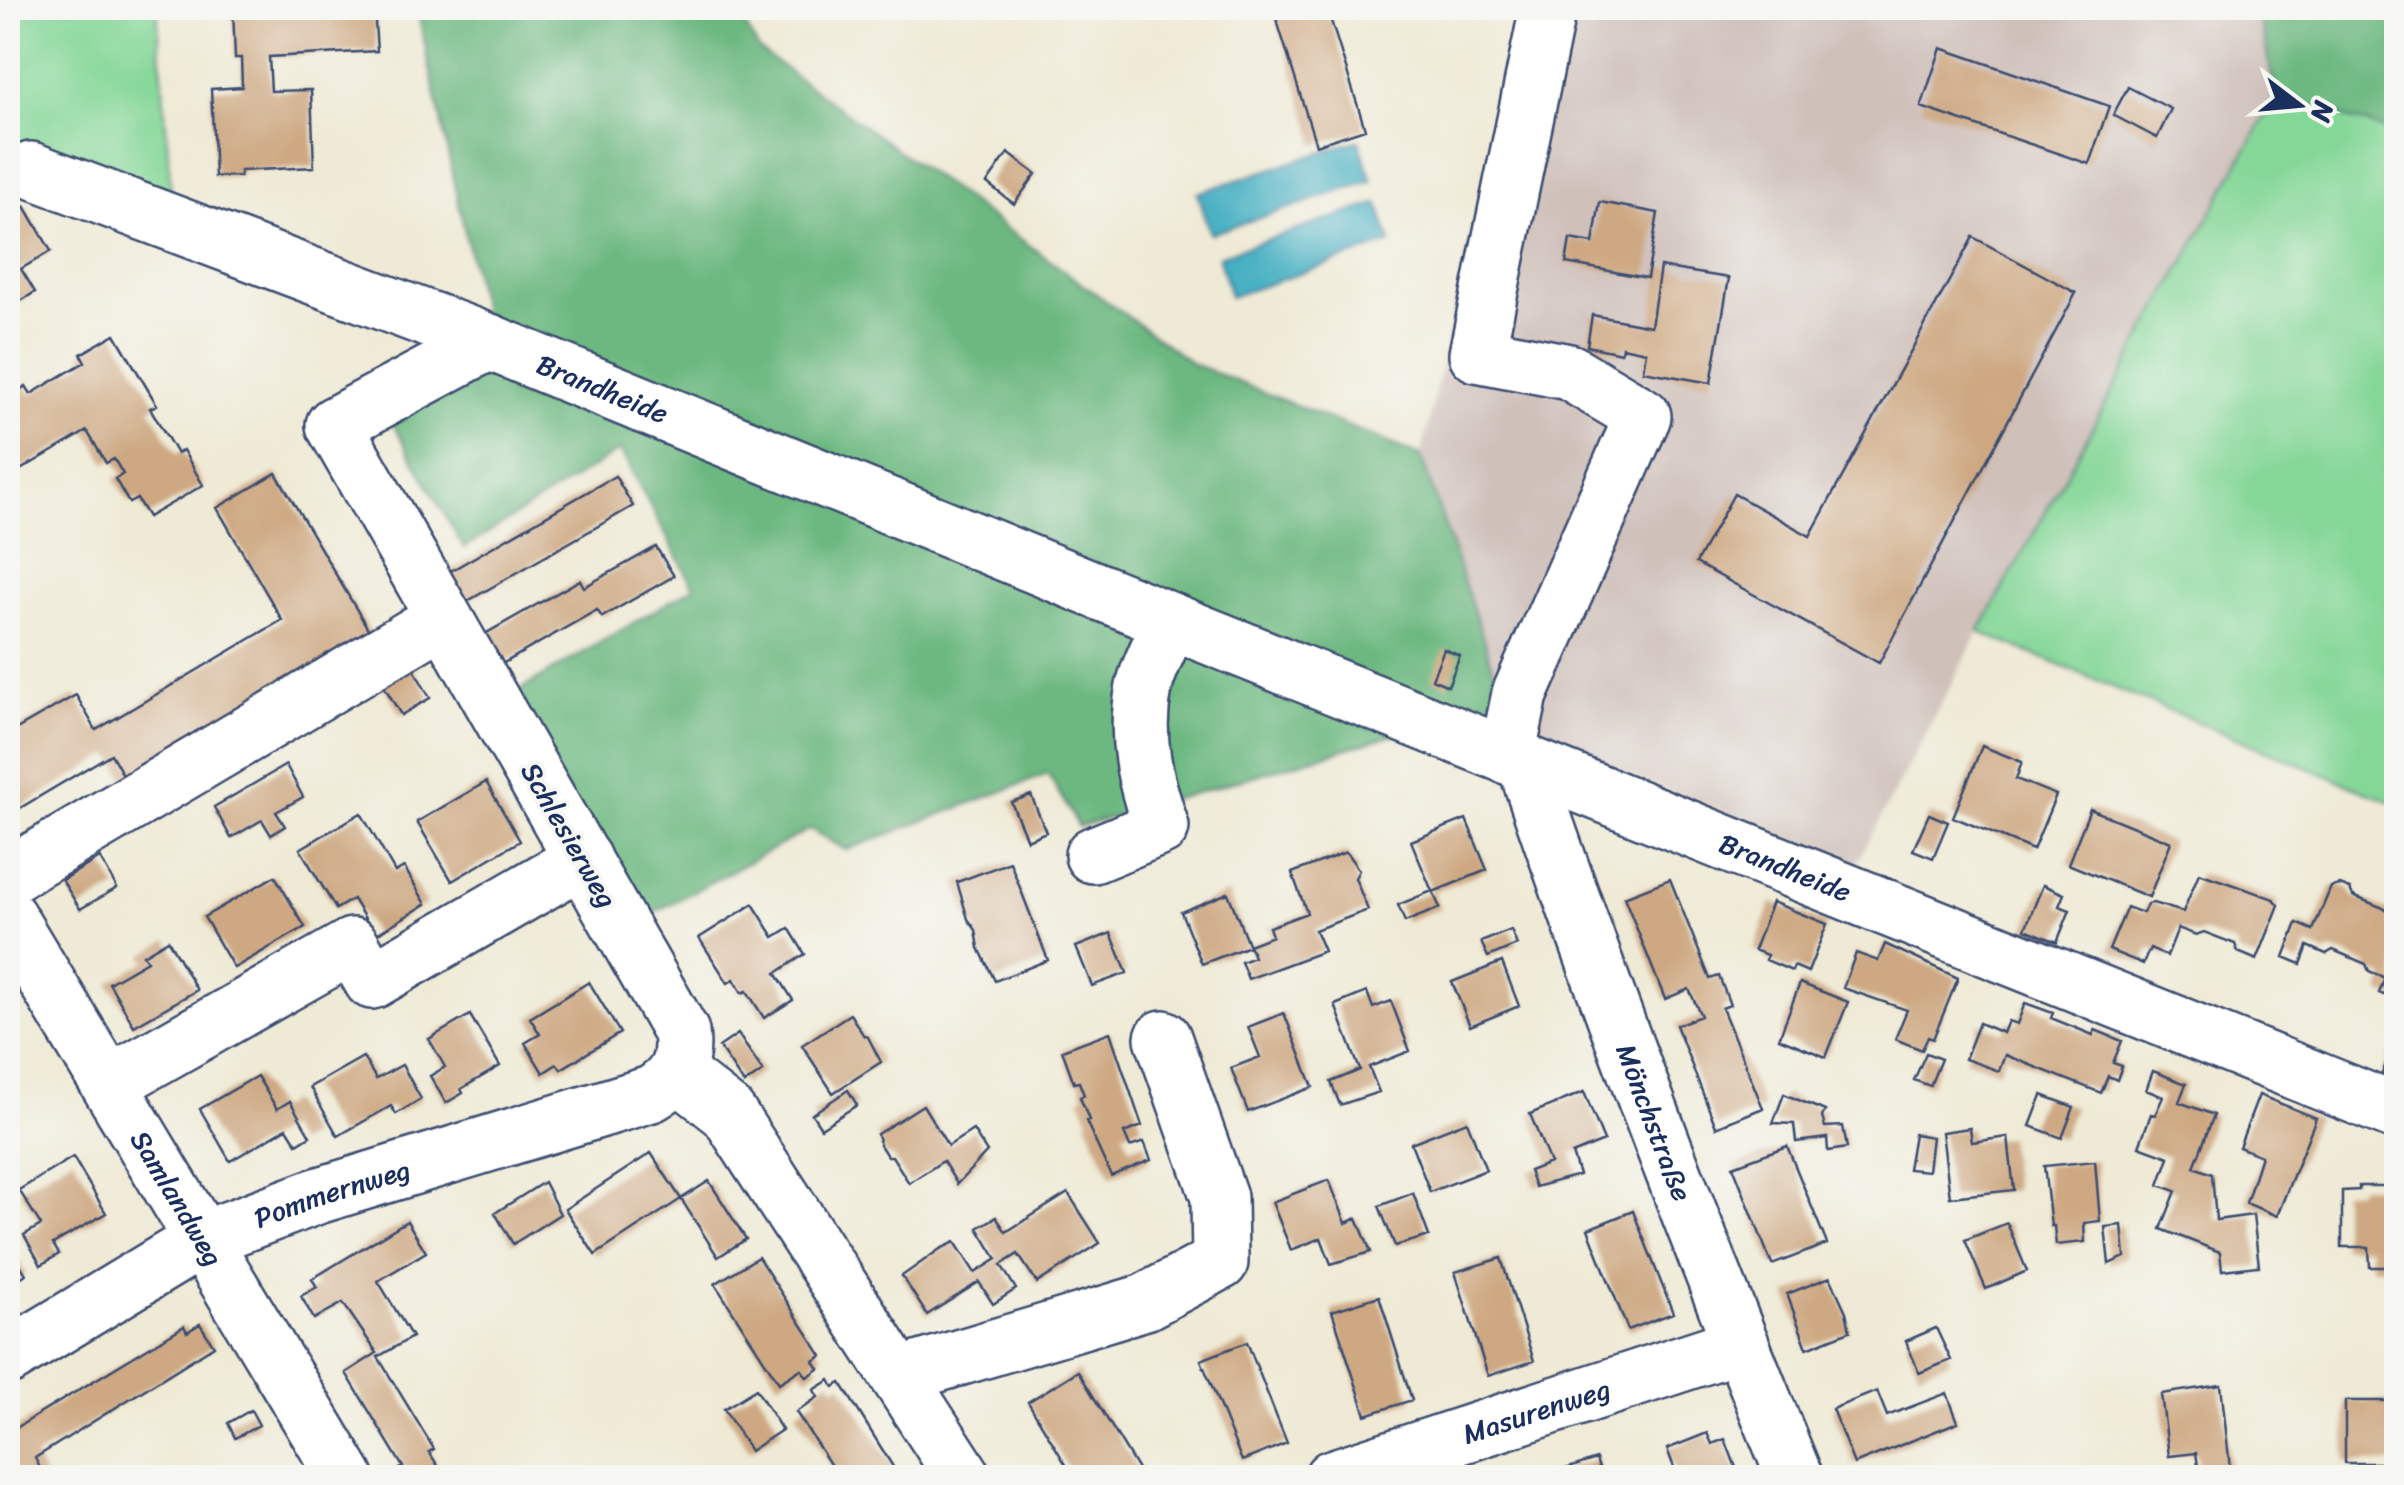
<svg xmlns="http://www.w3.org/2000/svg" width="2404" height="1485" viewBox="0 0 2404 1485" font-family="Sriracha,sans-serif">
  <rect width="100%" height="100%" fill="#f6f6f2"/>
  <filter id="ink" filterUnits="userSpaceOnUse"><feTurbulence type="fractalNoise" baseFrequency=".01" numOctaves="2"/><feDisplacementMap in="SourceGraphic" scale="20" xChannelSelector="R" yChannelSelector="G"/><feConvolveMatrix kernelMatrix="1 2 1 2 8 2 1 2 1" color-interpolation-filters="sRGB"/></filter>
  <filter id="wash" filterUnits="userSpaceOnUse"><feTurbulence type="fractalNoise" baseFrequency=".0048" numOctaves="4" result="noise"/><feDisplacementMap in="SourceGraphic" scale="40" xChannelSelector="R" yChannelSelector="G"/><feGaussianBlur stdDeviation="2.25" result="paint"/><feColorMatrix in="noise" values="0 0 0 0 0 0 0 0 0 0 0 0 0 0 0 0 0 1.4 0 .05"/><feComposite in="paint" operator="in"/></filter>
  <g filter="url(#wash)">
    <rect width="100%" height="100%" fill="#efead5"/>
    <path fill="#cfc0ba" d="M1521 8H2258L2276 96 1979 632 1856 865 1600 764 1483 727 1499 686 1421 456Z"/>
    <path fill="#85d798" stroke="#50837b" stroke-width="2.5" d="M8 8H157L172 205 11 142 8 136Z
      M2276 96 2396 133V804L1979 632Z"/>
    <path fill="#6cb880" stroke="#44746f" stroke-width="2.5" d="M417 8H736L759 50 1193 364 1421 456 1499 686 1483 727 484 322Z
      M2258 8H2396V133L2276 96Z
      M502 359 1399 733 1079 827 1048 774 846 850 810 829 640 920 510 696 694 587 620 450 464 548 390 419Z"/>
    <path fill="#42aec1" stroke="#2e6e90" stroke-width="2.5" d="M1359 140 1372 181 1210 234 1197 193Z
      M1378 203 1391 243 1230 297 1218 256Z"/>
    <g id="blocks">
      <path fill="#cea882" d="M233 8H374L377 51 269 57 271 91 311 90 314 167 240 171V176L215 177 211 89 242 87 241 58H235Z
        M1297 8H1327L1365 129 1316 145 1275 14Z
        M1941 48 2109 106 2089 164 1921 107Z
        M2128 87 2171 109 2157 138 2113 115Z
        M1008 153 1036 174 1014 204 987 183Z
        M1600 202 1658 213 1647 278 1566 263 1570 239 1593 243Z
        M25 206 51 251 21 269 35 292 8 309V217Z
        M1973 237 2076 293 1879 663 1696 563 1734 494 1810 536Z
        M1660 267 1729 278 1711 383 1643 371 1646 352 1622 347 1621 353 1587 346 1592 315 1651 326Z
        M115 334 157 405 150 408 177 454 183 450 203 485 148 517 137 499 129 503 115 479 123 474 114 459 106 463 87 431 10 476 8 471V397L26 386 31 394 56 379 85 362 81 354Z
        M276 473 377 644 131 789 111 754 10 814 8 734 76 695 96 730 282 620 217 508Z
        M615 476 633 506 466 602 449 572Z
        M656 547 674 576 602 617 597 610 502 664 485 634 580 580 584 587Z
        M1444 649 1460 656 1448 686 1432 679Z
        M411 664 430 698 401 715 381 681Z
        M1982 746 2022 762 2016 779 2056 795 2033 850 1953 817Z
        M286 765 303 797 276 812 285 826 271 835 262 820 231 838 214 807Z
        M486 782 520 841 452 881 417 822Z
        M1031 795 1046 832 1027 840 1011 802Z
        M2090 809 2171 842 2149 897 2068 864Z
        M361 813 395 872 404 867 426 904 375 935 353 899 336 909 300 849Z
        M1929 814 1948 822 1933 858 1913 850Z
        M1466 819 1487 870 1433 892 1440 908 1405 922 1398 905 1432 891 1411 841Z
        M1346 852 1359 870 1355 878 1368 910 1315 930 1324 951 1248 979 1241 962 1254 957 1249 945 1272 936 1269 927 1307 913 1292 873Z
        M100 858 117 888 80 909 62 880Z
        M1010 862 1048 960 995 981 979 948 976 930 968 919 957 882Z
        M2199 873 2274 899 2279 905 2257 960 2238 952 2235 944 2204 932 2196 935 2178 928 2167 956 2150 948 2143 964 2109 950 2127 907 2143 913 2147 904 2153 903 2183 912Z
        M275 876 305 927 234 968 204 917Z
        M1670 879 1710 979 1719 976 1730 1005 1722 1008 1763 1108 1716 1127 1676 1025 1701 1016 1689 989 1665 999 1624 897Z
        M2043 885 2064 894 2059 906 2070 910 2057 942 2025 929Z
        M2340 885 2350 889 2353 896 2388 910 2396 907V1000L2379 993 2385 978 2369 971 2366 964 2333 950 2326 954 2308 946 2301 964 2284 957 2297 923 2313 930 2331 887Z
        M1228 893 1249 946 1202 964 1181 912Z
        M1772 902 1827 924 1808 972 1794 966 1792 971 1766 960 1767 955 1754 950Z
        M753 904 774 937 789 928 805 954 776 973 793 1000 764 1018 747 991 742 993 734 979 728 983 699 938Z
        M1511 930 1517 945 1488 957 1481 942Z
        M1111 933 1127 973 1092 986 1076 947Z
        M168 940 197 990 134 1026 109 983 147 961 143 955Z
        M1885 944 1958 978 1933 1039 1928 1037 1922 1050 1895 1039 1907 1010 1843 988 1856 953 1878 961Z
        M1502 962 1519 1006 1470 1026 1452 982Z
        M589 982 620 1033 561 1069 557 1064 543 1073 525 1043 540 1034 530 1018Z
        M1800 983 1848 1002 1826 1057 1779 1038Z
        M1367 992 1373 1008 1391 1001 1410 1051 1369 1067 1379 1092 1340 1105 1331 1082 1360 1070 1335 1005Z
        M2025 1003 2053 1013 2051 1018 2093 1035 2095 1030 2122 1041 2113 1063 2122 1066 2117 1080 2108 1076 2101 1093 2005 1055 1999 1071 1965 1059 1979 1023 2003 1033 2008 1021 2017 1024Z
        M1284 1013 1313 1087 1248 1112 1231 1068 1260 1057 1248 1027Z
        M850 1014 864 1036 868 1037 881 1062 833 1093 802 1045Z
        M470 1015 500 1066 461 1089 463 1093 446 1103 430 1076 445 1067 429 1039Z
        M1110 1032 1142 1126 1124 1133 1130 1147 1144 1142 1151 1160 1111 1176 1086 1121 1089 1120 1080 1097 1084 1095 1079 1082 1074 1083 1062 1050Z
        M738 1034 763 1071 744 1084 719 1047Z
        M2396 1040V1079L2395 1082 2381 1076Z
        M1926 1053 1941 1059 1930 1086 1914 1080Z
        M363 1057 376 1079 402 1065 421 1099 396 1114 391 1106 338 1136 310 1087Z
        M2153 1071 2186 1084 2179 1102 2214 1115 2194 1167 2212 1174 2216 1220 2253 1215 2259 1266 2222 1270 2220 1252 2161 1229 2176 1191 2159 1185 2169 1157 2139 1146 2151 1114 2155 1115 2163 1097 2146 1090Z
        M257 1076 277 1109 290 1101 310 1136 297 1144 287 1128 230 1161 200 1109Z
        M848 1090 857 1105 821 1128 812 1114Z
        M1584 1092 1604 1141 1572 1154 1579 1175 1535 1187 1529 1171 1550 1163 1530 1114Z
        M1784 1094 1825 1111 1822 1117 1825 1127 1843 1126 1847 1148 1828 1151 1827 1138 1796 1142 1794 1124 1773 1123Z
        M2042 1095 2074 1107 2062 1138 2030 1126Z
        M2259 1095 2316 1118 2277 1216 2246 1203 2261 1156 2239 1147Z
        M923 1105 948 1146 973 1130 987 1152 957 1184 943 1161 909 1183 892 1156H887L880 1145 877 1134Z
        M1467 1121 1486 1170 1430 1192 1411 1143Z
        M1970 1128 1972 1142 2008 1137 2014 1190 1950 1197 1942 1132Z
        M1914 1134 1932 1137 1928 1171 1908 1169Z
        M1787 1146 1827 1244 1772 1265 1733 1166Z
        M651 1153 681 1199 595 1255 565 1209Z
        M73 1157 106 1213 53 1244 59 1254 41 1265 24 1235 41 1225 19 1190Z
        M2095 1161 2100 1221 2084 1223 2085 1242 2056 1245 2054 1226H2051L2044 1166Z
        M1329 1180 1346 1223 1357 1218 1371 1252 1331 1264 1321 1238 1291 1250 1272 1202Z
        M709 1181 746 1239 718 1257 681 1199Z
        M544 1182 560 1214 513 1244 495 1213Z
        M2359 1186H2396V1267H2370L2369 1247H2342V1191L2359 1190Z
        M1068 1193 1100 1243 1037 1283 1018 1254 1001 1265 1016 1289 993 1304 979 1282 927 1315 902 1276 940 1249 955 1242 975 1273 997 1259 978 1228 996 1217 1006 1232Z
        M1413 1193 1429 1236 1395 1246 1379 1206Z
        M1633 1211 1673 1313 1628 1330 1588 1229Z
        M407 1221 426 1252 378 1281 412 1337 378 1357 434 1449 429 1452 438 1466 434 1468 440 1478H403L398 1470 403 1467 346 1373 377 1353 343 1303 314 1319 301 1296 317 1287 312 1279Z
        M2007 1223 2027 1271 1986 1289 1965 1240Z
        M2122 1225 2125 1257 2109 1264 2105 1227Z
        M8 1245 26 1274 8 1286Z
        M758 1257 822 1356 814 1361 819 1369 807 1377 801 1369 779 1383 715 1284Z
        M1501 1258 1534 1361 1488 1376 1455 1272Z
        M1830 1277 1846 1312 1850 1331 1807 1348 1787 1294Z
        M1379 1296 1412 1400 1366 1415 1332 1311Z
        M200 1324 214 1346 35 1458 45 1478H8V1433L184 1326 187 1332Z
        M1936 1328 1951 1360 1919 1373 1906 1341Z
        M1247 1342 1287 1443 1242 1461 1201 1360Z
        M1078 1371 1143 1478H1074L1028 1402Z
        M830 1380 834 1387 841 1383 900 1478H839L796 1412 818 1397 814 1390Z
        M2221 1385 2230 1468 2199 1472 2196 1453 2169 1456 2161 1394Z
        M756 1389 782 1430 750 1451 724 1409Z
        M1877 1391 1887 1416 1947 1393 1958 1422 1854 1464 1832 1409Z
        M2345 1401H2396V1463H2345Z
        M251 1410 259 1425 235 1438 228 1423Z
        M1707 1433 1712 1444 1725 1439 1740 1478H1678L1667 1449Z
        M1596 1459 1602 1478H1542L1541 1477Z"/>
    </g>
  </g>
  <g filter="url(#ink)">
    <use href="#blocks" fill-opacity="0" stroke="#3b4b70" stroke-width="2.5"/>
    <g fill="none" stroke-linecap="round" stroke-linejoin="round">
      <g stroke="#3b4b70" stroke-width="60">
        <g id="minor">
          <path id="s1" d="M31 170 489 342 1171 621 2396 1112"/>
          <path d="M1507 756 1520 694 1643 416 1569 372 1477 354 1548 8"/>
          <path id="s2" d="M1525 763C1606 1004 1699 1243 1795 1478"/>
          <path d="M1093 855 1161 827C1145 781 1134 737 1144 687 1149 665 1162 642 1171 621"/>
          <path d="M8 876 444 618"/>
          <path id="s3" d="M8 917 346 1478"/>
          <path d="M677 1073 728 1113 964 1478"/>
          <path d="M109 1084 352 946 372 981 583 859"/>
          <path id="s4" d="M8 1357 203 1239 317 1196 651 1094C677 1079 685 1061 681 1032L334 425 489 342"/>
          <path d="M898 1376 1145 1302 1220 1262 1219 1197 1163 1038"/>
          <path id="s5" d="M1332 1478 1741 1344"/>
        </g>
      </g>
      <use href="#minor" stroke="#fff" stroke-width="55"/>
    </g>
  </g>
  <g text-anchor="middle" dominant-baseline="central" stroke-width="8" stroke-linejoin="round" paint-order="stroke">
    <g font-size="28" fill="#1b2f5e" stroke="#f6f6f2">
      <text stroke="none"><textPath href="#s1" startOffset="612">Brandheide</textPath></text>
      <text transform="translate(569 835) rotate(60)">Schlesierweg</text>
      <text stroke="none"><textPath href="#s1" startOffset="1888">Brandheide</textPath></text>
      <text stroke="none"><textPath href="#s2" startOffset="382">Mönchstraße</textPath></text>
      <text stroke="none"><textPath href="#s4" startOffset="365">Pommernweg</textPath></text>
      <text stroke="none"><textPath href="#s3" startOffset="328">Samlandweg</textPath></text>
      <text stroke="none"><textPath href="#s5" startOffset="215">Masurenweg</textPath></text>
    </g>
  </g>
  <rect width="2404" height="1485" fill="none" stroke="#f6f6f2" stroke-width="40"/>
  <g transform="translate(2299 105) rotate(106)" stroke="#f6f6f2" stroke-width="8" paint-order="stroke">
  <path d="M0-8L18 38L0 25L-18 38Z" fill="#1b2f5e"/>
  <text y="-15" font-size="28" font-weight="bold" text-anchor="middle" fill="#1b2f5e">N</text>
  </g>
</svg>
